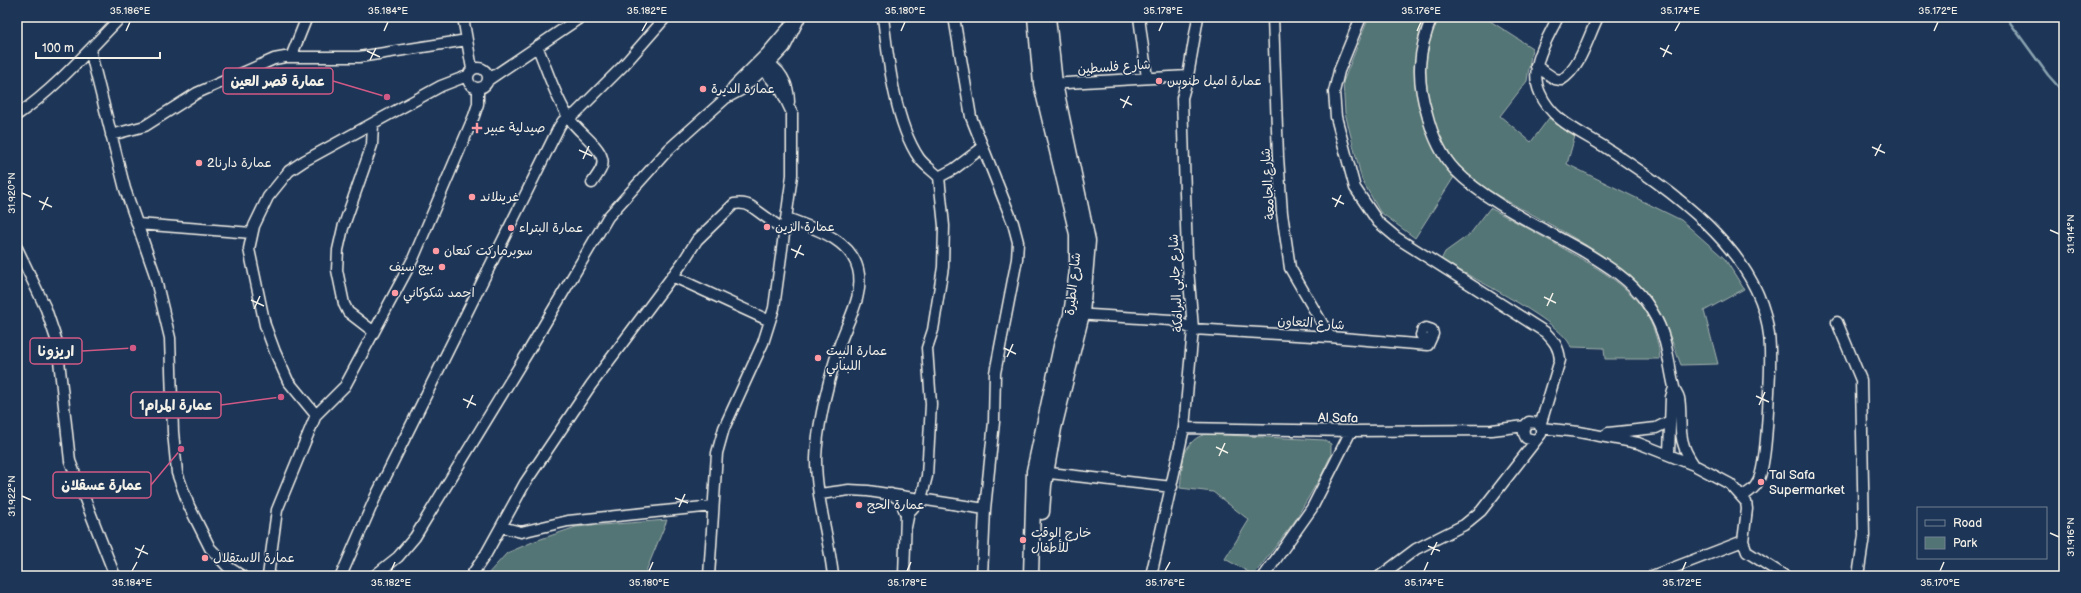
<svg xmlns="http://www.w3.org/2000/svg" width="2081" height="593" viewBox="0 0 2081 593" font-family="'Balsamiq Sans','Playpen Sans Arabic',sans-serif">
  <rect width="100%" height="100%" fill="#1d3557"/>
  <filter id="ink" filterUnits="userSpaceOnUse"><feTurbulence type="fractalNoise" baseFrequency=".025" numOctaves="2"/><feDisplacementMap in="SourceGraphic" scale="8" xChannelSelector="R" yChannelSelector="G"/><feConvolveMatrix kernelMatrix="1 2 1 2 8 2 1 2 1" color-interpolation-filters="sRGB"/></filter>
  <g filter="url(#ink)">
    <path fill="#537474" stroke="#a4b2ae" d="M1369 17H1424C1405 74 1417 130 1454 177L1415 238 1380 212 1362 180 1345 113 1343 82Z
      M1440 17H1484L1532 48 1527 81 1500 116 1531 142 1549 118 1575 136 1567 164 1681 220 1725 259 1744 289 1704 311 1718 364 1681 365C1669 334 1660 303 1635 281 1604 253 1564 232 1528 212 1507 201 1484 189 1466 173 1446 155 1432 122 1428 96 1423 64 1425 45 1440 17Z
      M1490 208C1518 223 1546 238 1573 254 1618 280 1655 302 1660 359H1605L1604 348 1571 347C1562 321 1468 276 1441 260L1445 252 1470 234Z
      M1205 434 1324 440 1331 444V455L1321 476 1294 522 1254 575 1225 559 1249 520 1213 492 1180 488C1183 465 1180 443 1205 434Z
      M667 520 644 576H486L507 553 535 541 576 527Z"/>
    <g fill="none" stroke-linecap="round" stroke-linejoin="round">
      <path stroke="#8ba4b1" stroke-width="2.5" d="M2006 17 2048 75 2064 93"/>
      <g stroke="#f4f1e8" stroke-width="13">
        <path id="minor" d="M463 17 472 69
          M883 17C888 59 895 123 919 158 924 165 933 171 939 177L944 226 943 267 933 330 927 348 931 404 927 476 921 499 909 512 906 527
          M954 17 971 117 1013 223 1018 242 1017 259 995 373 994 422 985 509 982 576
          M1139 17 1147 78
          M1273 17 1278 157 1282 213 1290 268 1330 337
          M1361 17 1339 71 1334 92 1336 117 1355 188 1378 222 1397 238 1545 332C1554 341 1559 347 1560 360L1540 426
          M1432 17C1418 51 1416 78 1427 114 1432 134 1441 155 1455 170 1487 203 1543 228 1583 251 1606 265 1630 279 1646 302 1668 333 1666 352 1674 387 1675 391 1678 394 1679 398 1682 413 1678 431 1684 446 1686 453 1690 459 1694 465
          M1558 17C1547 40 1528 67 1540 93 1552 121 1579 131 1603 146 1669 189 1760 250 1769 335 1772 360 1769 386 1768 411 1767 427 1765 473 1756 485 1753 490 1747 493 1743 496
          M537 46C547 69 555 97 569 118 577 131 598 144 602 158 605 167 597 175 592 183
          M90 50 125 189 154 272 170 338 173 432 177 473 189 506 210 548 228 567 242 576
          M291 57 307 17
          M763 61C780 67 789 85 789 102
          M1536 66 1555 79 1561 80C1580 69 1588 37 1598 17
          M468 78a10 10 0 1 1 20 0a10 10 0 1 1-20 0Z
          M488 80 581 17
          M1049 84 1188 76
          M727 96 734 86 767 53 795 20
          M17 115C56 88 88 51 121 17
          M373 124 372 145 343 228 338 250 337 270 344 304 348 312 374 332
          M111 135 145 126 197 93 274 59 285 57H359L467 40
          M939 177 954 169 982 148
          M787 218C812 228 850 238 858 269 865 297 845 324 838 350 828 383 817 425 816 459 816 498 829 537 833 576
          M138 224 252 233
          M17 248 46 309 57 342 70 461 115 576
          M672 276 770 321
          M1075 314 1171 320 1193 329 1330 337 1428 345 1433 334 1432 330 1426 328 1423 329 1421 335 1428 345
          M1837 322 1861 380 1864 536 1858 576
          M316 415 288 381 275 352 265 325 249 249 254 226 268 197 289 171 304 161 441 86 467 76
          M1184 428 1351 431 1492 430 1525 426
          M1541 428 1579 432 1638 443 1694 465 1730 484 1746 502 1747 509 1743 541 1747 552 1785 576
          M1608 433 1656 428 1670 421
          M1669 454 1671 397 1674 388
          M1041 472 1172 487
          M820 494 849 490 868 491 985 509
          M891 494 901 501 906 515 904 576
          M501 527 521 532 568 521 713 506
          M268 576 277 510 316 415 345 386 413 259 474 116 478 104V88
          M341 576 375 498 559 127 563 121 576 113 623 66 666 17
          M374 576 398 557 415 537 531 347 608 217 669 149 726 98 741 90 771 62 785 47 800 17
          M471 576 486 554 525 483 591 385 683 262 697 240 734 204C741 203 746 203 752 207L785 231
          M709 576 717 453 724 428 763 343 774 308 792 175V113L782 92 763 69 760 60
          M1151 576 1184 428 1193 329 1187 256 1182 98 1188 76 1198 17
          M1264 576 1312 508 1351 431
          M1380 576 1416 549 1464 525 1481 511 1541 434V428L1538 423 1529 422C1523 426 1522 432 1526 438L1535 440
          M1652 576 1743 541"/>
      </g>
      <g stroke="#f4f1e8" stroke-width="17">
        <path id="secondary" d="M1042 512 1044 485 1054 428 1082 314 1088 241 1055 84 1048 17
          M1031 576 1034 471 1061 346 1071 315 1077 270V234L1041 84 1035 17"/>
      </g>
      <use href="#minor" stroke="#1d3557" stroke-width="10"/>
      <use href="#secondary" stroke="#1d3557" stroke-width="14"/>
    </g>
  </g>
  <path fill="none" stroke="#f4f1e8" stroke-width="1.5" d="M126 31 130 22M384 31 388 22M642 31 647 22M901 31 905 22M1159 31 1163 22M1417 31 1421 22M1675 31 1680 22M1934 31 1938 22M1660 48 1672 54M367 51 380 57M1663 57 1669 45M370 60 376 48M1120 99 1132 105M1123 108 1129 96M1872 147 1885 153M579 150 592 156M1875 156 1881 144M583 159 589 146M22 193 31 197M1332 198 1344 204M39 201 52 207M1335 207 1341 195M42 210 48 197M2050 230 2059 234M791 249 804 255M795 258 801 245M1544 297 1556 303M251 300 264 306M1547 306 1553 293M254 309 260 296M1004 348 1016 354M1007 357 1013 344M1756 396 1769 402M463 399 476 405M1759 405 1765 392M467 408 473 395M1216 447 1228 453M1219 456 1225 443M22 496 31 500M675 498 688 503M679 507 685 494M2050 533 2059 537M1428 546 1440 551M135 548 148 554M1431 555 1437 542M138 558 144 545M132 571 137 562M391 571 395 562M649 571 653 562M907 571 911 562M1165 571 1170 562M1424 571 1428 562M1682 571 1686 562M1940 571 1944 562"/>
  <g fill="#ff9aa2" stroke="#1d3557" stroke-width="1.5">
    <circle cx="1159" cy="81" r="4"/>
    <circle cx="703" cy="89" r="4"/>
    <path d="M475 122h4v4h4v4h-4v4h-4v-4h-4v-4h4z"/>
    <circle cx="199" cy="163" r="4"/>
    <circle cx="472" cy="197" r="4"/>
    <circle cx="767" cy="227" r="4"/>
    <circle cx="511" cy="228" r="4"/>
    <circle cx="436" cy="251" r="4"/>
    <circle cx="442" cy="267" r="4"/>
    <circle cx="395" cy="293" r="4"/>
    <circle cx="818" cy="358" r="4"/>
    <circle cx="1761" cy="482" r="4"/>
    <circle cx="859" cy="505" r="4"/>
    <circle cx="1023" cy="540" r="4"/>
    <circle cx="205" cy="558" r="4"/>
  </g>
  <g text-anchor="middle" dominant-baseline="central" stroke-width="3" stroke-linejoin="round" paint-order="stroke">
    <g font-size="13" fill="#f4f1e8" stroke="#1d3557">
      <text transform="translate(1114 67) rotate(-4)">شارع فلسطين</text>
      <text transform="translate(1268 184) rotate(-94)">شارع الجامعة</text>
      <text transform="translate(1176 283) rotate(-93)">شارع جابي البرامكة</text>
      <text transform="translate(1073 284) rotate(-84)">شارع الطيرة</text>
      <text transform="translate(1311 323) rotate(4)">شارع التعاون</text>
      <text transform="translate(1338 418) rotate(1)">Al Safa</text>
    </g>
    <g font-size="13" fill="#f4f1e8" stroke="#1d3557" text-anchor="start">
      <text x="1167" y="81">عمارة اميل طنوس</text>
      <text x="711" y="89">عمارة الديرة</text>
      <text x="485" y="128">صيدلية عبير</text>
      <text x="207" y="163">عمارة دارنا2</text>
      <text x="480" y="197">غرينلاند</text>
      <text x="775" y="227">عمارة الزين</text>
      <text x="519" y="228">عمارة البتراء</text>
      <text x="444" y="251">سوبرماركت كنعان</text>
      <text x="434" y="267" text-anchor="end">بيج سيف</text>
      <text x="403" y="293">احمد شكوكاني</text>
      <text x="826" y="351">عمارة البيت<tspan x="826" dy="15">اللبناني</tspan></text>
      <text x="1769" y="475">Tal Safa<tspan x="1769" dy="15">Supermarket</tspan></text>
      <text x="867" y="505">عمارة الحج</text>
      <text x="1031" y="533">خارج الوقت<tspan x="1031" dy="15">للأطفال</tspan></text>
      <text x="213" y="558">عمارة الاستقلال</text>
    </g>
  </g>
  <path fill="none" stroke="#d15985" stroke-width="1.5" d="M387 97L333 81M133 348L82 351M281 397L221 405M181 449L151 485"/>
  <g fill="#d15985" stroke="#1d3557" stroke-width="1.5">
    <circle cx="387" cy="97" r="4"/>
    <circle cx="133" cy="348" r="4"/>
    <circle cx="281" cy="397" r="4"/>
    <circle cx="181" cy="449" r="4"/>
  </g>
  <g fill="#1d3557" stroke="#d15985" stroke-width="1.5">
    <rect x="223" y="68" width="110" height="26" rx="4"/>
    <rect x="30" y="338" width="52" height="26" rx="4"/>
    <rect x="131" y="392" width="90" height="26" rx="4"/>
    <rect x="53" y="472" width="98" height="26" rx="4"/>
  </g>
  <g font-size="14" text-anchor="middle" font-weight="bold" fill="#f4f1e8">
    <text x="278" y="86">عمارة قصر العين</text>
    <text x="56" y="356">اريزونا</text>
    <text x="176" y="410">عمارة المرام1</text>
    <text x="102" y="490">عمارة عسقلان</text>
  </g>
  <rect width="2081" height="593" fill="none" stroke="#1d3557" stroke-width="44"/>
  <rect x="1917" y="507" width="130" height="52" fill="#1d3557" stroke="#738091"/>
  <rect x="1925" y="520" width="20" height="6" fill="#1d3557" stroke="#738091"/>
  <text x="1953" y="527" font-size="12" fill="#f4f1e8">Road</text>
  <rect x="1925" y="537" width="20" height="12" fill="#537474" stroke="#738091"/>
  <text x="1953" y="547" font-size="12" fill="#f4f1e8">Park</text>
  <path d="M36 52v6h124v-6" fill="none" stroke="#f4f1e8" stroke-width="2"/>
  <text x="42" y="52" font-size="12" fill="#f4f1e8" stroke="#1d3557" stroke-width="3" paint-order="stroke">100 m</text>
  <rect x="22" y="22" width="2037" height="549" fill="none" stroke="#f4f1e8" stroke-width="1.5"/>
  <g font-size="10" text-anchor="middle" fill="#f4f1e8">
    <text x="130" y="14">35.186°E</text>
    <text x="388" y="14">35.184°E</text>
    <text x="647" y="14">35.182°E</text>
    <text x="905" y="14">35.180°E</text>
    <text x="1163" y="14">35.178°E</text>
    <text x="1421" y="14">35.176°E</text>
    <text x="1680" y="14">35.174°E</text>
    <text x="1938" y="14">35.172°E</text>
    <text transform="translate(11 193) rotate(-90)" y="4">31.920°N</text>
    <text transform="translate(2070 234) rotate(-90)" y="4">31.914°N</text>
    <text transform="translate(11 496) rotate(-90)" y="4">31.922°N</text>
    <text transform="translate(2070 537) rotate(-90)" y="4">31.916°N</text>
    <text x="132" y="586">35.184°E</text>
    <text x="391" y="586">35.182°E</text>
    <text x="649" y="586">35.180°E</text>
    <text x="907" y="586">35.178°E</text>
    <text x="1165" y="586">35.176°E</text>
    <text x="1424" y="586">35.174°E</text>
    <text x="1682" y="586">35.172°E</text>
    <text x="1940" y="586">35.170°E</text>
  </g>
</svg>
